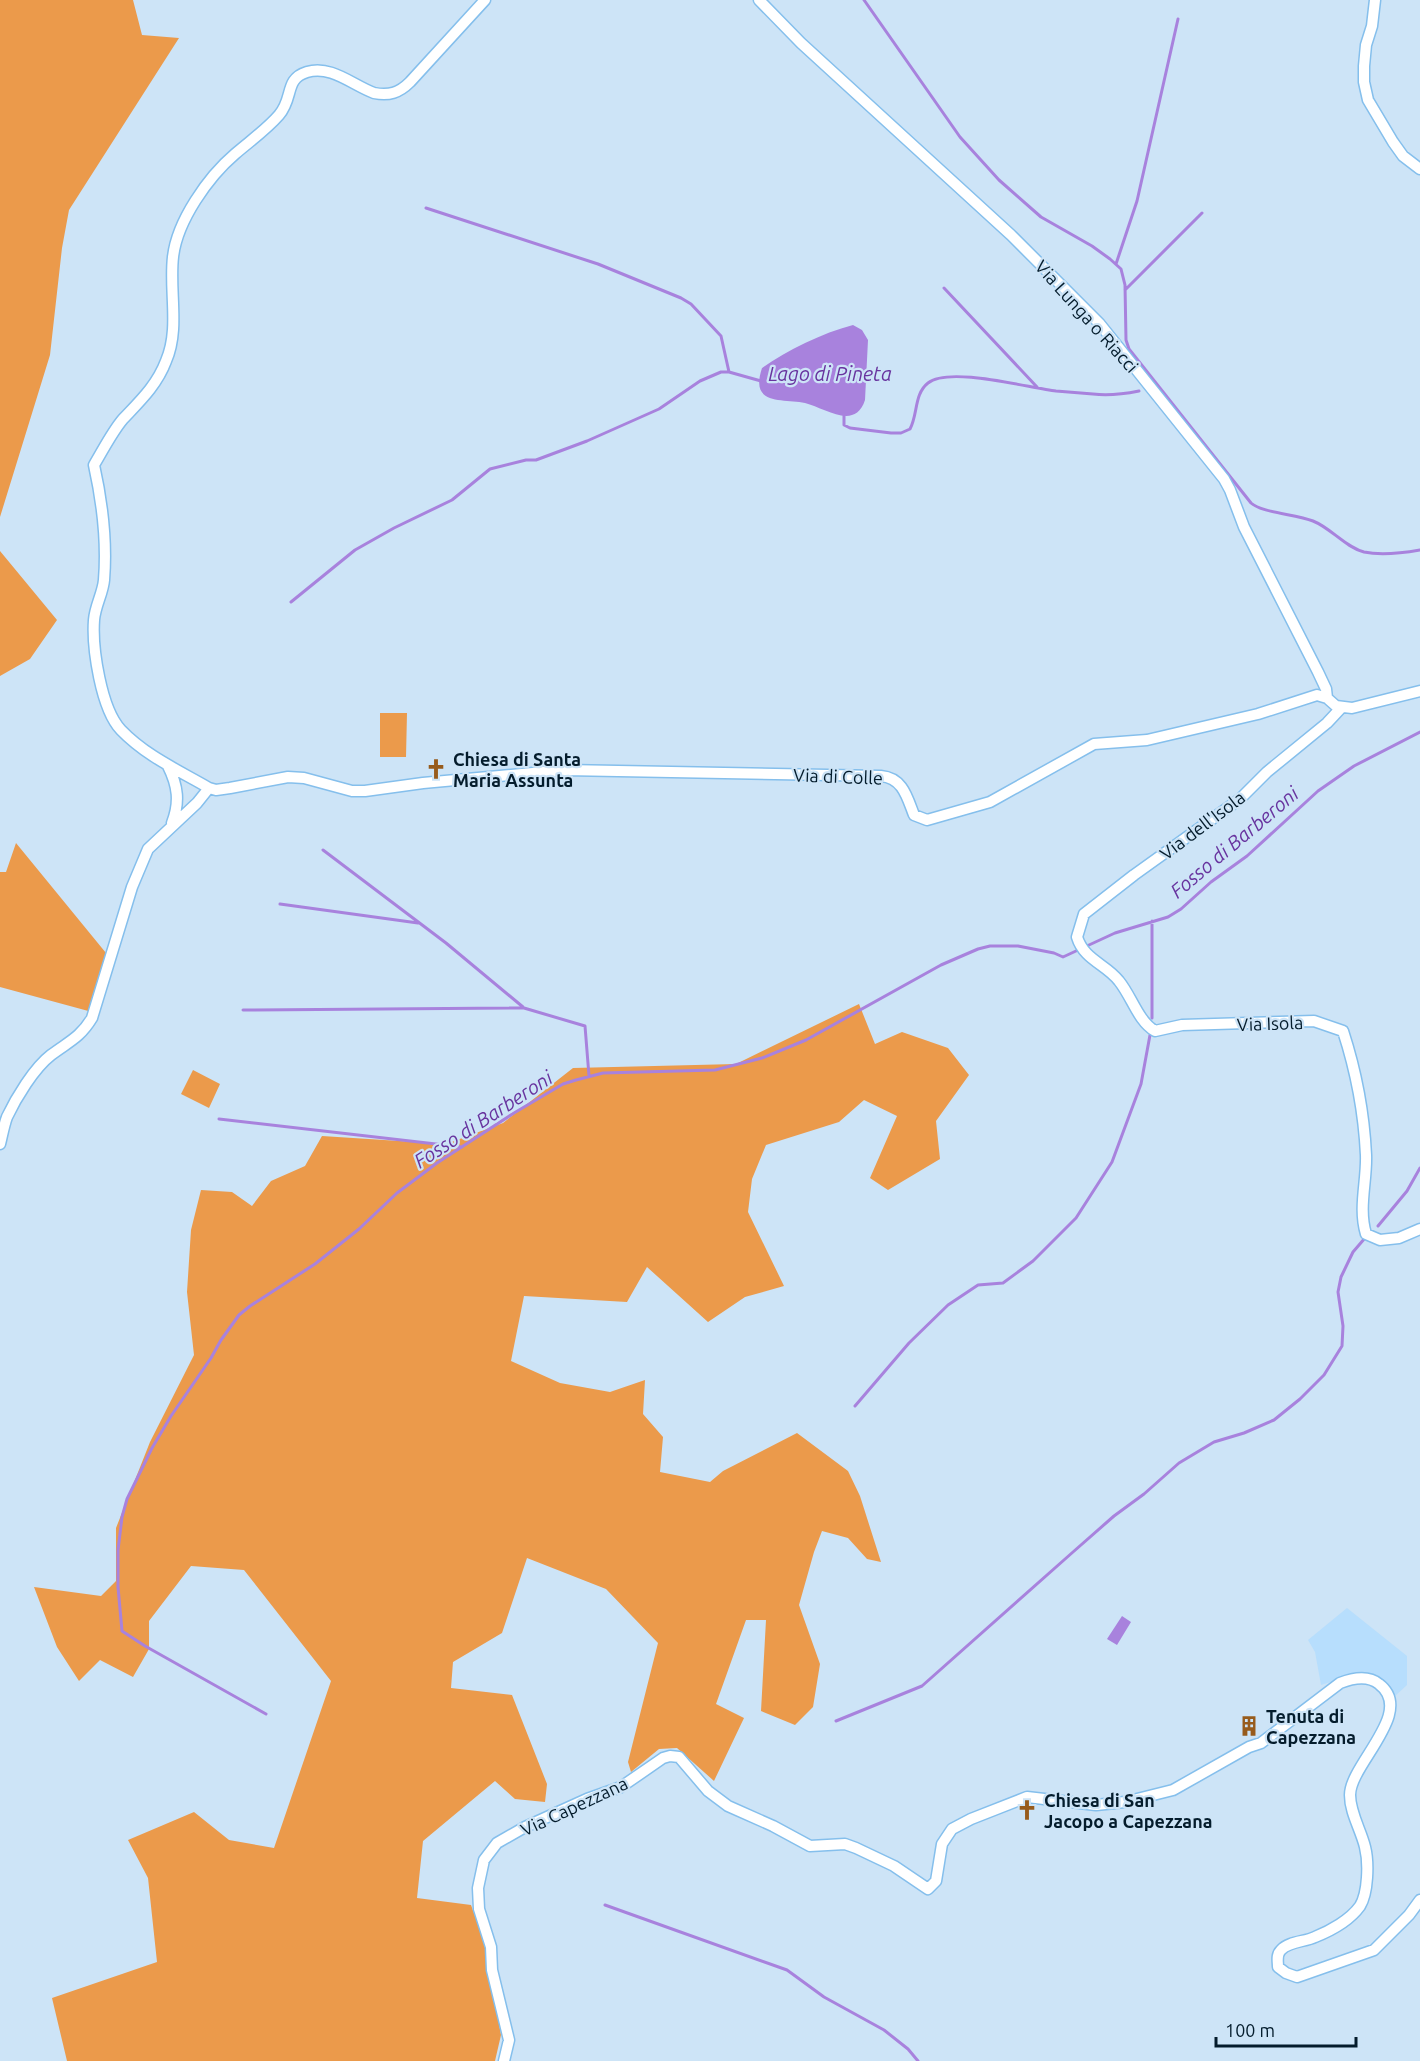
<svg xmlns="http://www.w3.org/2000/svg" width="1420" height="2061" viewBox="0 0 1420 2061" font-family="Ubuntu,sans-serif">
  <rect width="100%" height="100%" fill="#cde4f7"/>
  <path fill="#b7defd" d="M1347 1608 1407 1656V1685L1394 1697 1386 1682 1375 1676 1356 1674 1321 1685 1315 1652 1308 1640Z"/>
  <path fill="#eb9a4b" d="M0 0H133L142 35 179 38 69 210 62 248 50 355 0 517Z
    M0 551 57 620 30 659 0 676Z
    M380 713H407L406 757H380Z
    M16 843 106 953 92 1012 0 987V872H6Z
    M859 1004 875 1044 902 1032 948 1048 969 1075 936 1121 940 1159 888 1190 870 1178 897 1116 864 1100 839 1122 766 1145 752 1179 748 1212 784 1286 745 1297 708 1322 647 1267 627 1302 524 1296 511 1361 560 1383 610 1392 645 1380 643 1414 663 1437 660 1472 710 1482 723 1471 797 1433 848 1471 860 1496 881 1562 867 1559 848 1538 822 1531 814 1552 799 1605 820 1664 813 1707 795 1725 761 1711 766 1620H746L716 1704 744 1718 714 1781 677 1748 659 1749 631 1772 628 1762 658 1643 606 1589 527 1558 502 1633 453 1662 451 1688 512 1695 547 1784 545 1802 515 1799 495 1781 423 1841 417 1898 471 1905 485 1943 501 2035 495 2061H67L52 1998 157 1962 148 1878 128 1840 194 1812 229 1840 274 1848 331 1681 244 1570 191 1566 149 1621V1649L133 1677 100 1660 79 1681 57 1647 34 1587 101 1596 116 1581V1528L150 1442 194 1355 187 1292 191 1230 201 1190 232 1192 252 1206 271 1181 305 1166 322 1136 446 1144 503 1123 573 1068 736 1064Z
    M193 1070 220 1084 209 1108 181 1094Z"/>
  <path fill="#a882dd" d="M853 325 862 330 868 340 865 400C855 431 825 408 805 403 784 398 749 407 762 368 788 350 822 333 853 325Z
    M1122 1616 1131 1622 1117 1645 1107 1639Z"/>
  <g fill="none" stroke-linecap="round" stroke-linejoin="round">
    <path stroke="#a882dd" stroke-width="3" d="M864 0 960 137 999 180 1041 217 1092 246 1110 259 1121 269 1125 285 1126 340 1129 349 1251 503C1262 513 1296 514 1313 521 1331 528 1345 547 1364 552 1382 556 1403 553 1420 550
      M426 208 598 264 681 298 691 304 721 336 729 372
      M1116 264 1137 201 1178 19
      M944 288 1037 387
      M1125 290 1202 213
      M844 414V425L850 428 891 433H901L910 429C918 414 914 394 928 383 949 366 1029 388 1056 391 1068 392 1081 393 1093 394 1108 396 1124 394 1139 391
      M291 602 355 550 394 528 452 500 490 469 526 460H536L587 441 659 409 700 381 721 372H729L761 381
      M323 850 446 943 523 1007
      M280 904 418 923
      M243 1010 524 1008 585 1026 589 1076
      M1152 1018V921
      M219 1119 462 1147
      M1378 1226 1407 1191 1420 1168
      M855 1406 909 1343 948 1305 978 1285 1003 1283 1033 1261 1076 1218 1112 1162 1141 1084 1150 1035
      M266 1714 145 1646 122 1631 118 1587V1550L122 1517 127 1499 152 1448 171 1416 211 1358 221 1340 239 1315 250 1306 315 1264 359 1229 397 1193 437 1163 514 1113 563 1084 576 1080 603 1073 715 1070 762 1058 806 1040 941 965 978 949 990 946H1018L1054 953 1063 957 1115 933 1168 917 1181 909 1211 882 1247 856 1318 791 1354 766 1420 732
      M836 1721 922 1686 1073 1552 1114 1516 1144 1494 1179 1463 1214 1442 1244 1433 1274 1420 1300 1399 1324 1375 1342 1346 1343 1326 1338 1292 1341 1277 1353 1252 1365 1238
      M605 1905 787 1970 824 1997 884 2030 908 2049 918 2061"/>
    <g stroke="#85bfec" stroke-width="13">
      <path id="minor" d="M759 0 801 43 1011 235 1099 323 1224 479 1230 490 1244 527 1318 672 1326 689 1327 698
        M1375 0 1372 26 1366 45 1364 66V82L1368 100 1393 142 1403 156 1420 169
        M1341 708 1327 723 1267 772 1240 799 1134 875 1084 914 1077 937C1084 960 1106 964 1119 981 1132 997 1138 1021 1155 1031L1182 1025 1314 1021 1343 1031C1356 1071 1364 1113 1366 1155 1367 1181 1358 1208 1366 1234L1380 1240 1399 1238 1420 1229
        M168 766C178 786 180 802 172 823
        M209 788 216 790 230 788 288 777 304 778 352 791H365L423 783 565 770 881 776C903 778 907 797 914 815L927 820 990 802 1094 744 1147 740 1258 714 1317 695 1327 698 1336 706 1352 708 1420 691
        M0 1144C2 1136 4 1125 7 1117 16 1098 34 1068 51 1055 68 1042 80 1038 92 1018L132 887 148 849 197 803 209 788C178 770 146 756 121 730 101 709 92 648 94 620 95 606 103 593 104 580 107 543 102 501 94 465 103 450 112 432 123 419 140 401 157 385 166 361 180 329 169 291 173 257 177 221 208 177 235 154 250 141 266 130 279 115 294 98 284 79 307 72 332 65 352 85 374 93 389 96 399 93 410 82L485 0
        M504 2061 509 2040 492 1970 491 1947 479 1909 478 1888 484 1860 497 1843 525 1827 587 1799 621 1787 663 1758 670 1756 679 1757 708 1791 728 1806 773 1826 810 1846 845 1844 856 1848 894 1866 928 1889 936 1881 942 1844 952 1829 971 1819 1027 1797 1096 1805 1125 1802 1173 1790 1249 1747 1261 1743 1340 1683C1353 1678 1368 1675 1379 1684 1416 1712 1350 1764 1350 1795 1350 1813 1361 1830 1365 1847 1369 1863 1368 1893 1360 1906 1350 1920 1330 1931 1315 1937 1305 1942 1289 1941 1281 1950 1276 1955 1278 1961 1278 1967L1286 1973 1297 1977 1374 1950 1409 1915 1420 1900"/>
    </g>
    <use href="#minor" stroke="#fff" stroke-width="10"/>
  </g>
  <defs>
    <g id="church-bare" transform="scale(1.62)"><path d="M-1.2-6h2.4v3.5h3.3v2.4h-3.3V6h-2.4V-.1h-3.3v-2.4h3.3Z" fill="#975b1c" stroke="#cde4f7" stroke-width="2.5" paint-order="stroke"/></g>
    <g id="building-bare" transform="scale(1.62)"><path d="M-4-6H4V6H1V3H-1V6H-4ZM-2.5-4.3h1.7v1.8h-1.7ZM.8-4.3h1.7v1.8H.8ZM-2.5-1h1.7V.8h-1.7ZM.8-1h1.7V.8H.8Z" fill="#975b1c" stroke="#cde4f7" stroke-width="2.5" paint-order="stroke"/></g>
  </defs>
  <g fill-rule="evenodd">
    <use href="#church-bare" x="436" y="769"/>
    <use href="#building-bare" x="1249" y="1726"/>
    <use href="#church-bare" x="1027" y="1810"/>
  </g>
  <g text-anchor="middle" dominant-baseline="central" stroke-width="4.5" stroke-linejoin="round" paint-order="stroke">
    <g font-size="18" fill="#041c2c" stroke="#cde4f7">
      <text transform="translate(1087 316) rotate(48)">Via Lunga o Riacci</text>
      <text transform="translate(838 776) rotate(2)">Via di Colle</text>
      <text transform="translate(1202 825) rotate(-37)">Via dell'Isola</text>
      <text transform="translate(1270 1023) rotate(-2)">Via Isola</text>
      <text transform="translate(574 1806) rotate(-25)">Via Capezzana</text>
    </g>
    <g font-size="18" font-weight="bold" fill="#041c2c" stroke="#cde4f7" text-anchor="start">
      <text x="453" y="759">Chiesa di Santa<tspan x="453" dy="21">Maria Assunta</tspan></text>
      <text x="1266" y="1716">Tenuta di<tspan x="1266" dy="21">Capezzana</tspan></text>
      <text x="1044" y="1800">Chiesa di San<tspan x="1044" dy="21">Jacopo a Capezzana</tspan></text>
    </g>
    <g font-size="20" font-style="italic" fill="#68349f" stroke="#cde4f7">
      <text x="830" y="373">Lago di Pineta</text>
      <text transform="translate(1234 842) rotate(-40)">Fosso di Barberoni</text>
      <text transform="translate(483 1119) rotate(-33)">Fosso di Barberoni</text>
    </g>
  </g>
  <path d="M1216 2037v9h140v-9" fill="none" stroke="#041c2c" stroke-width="3"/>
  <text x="1225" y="2037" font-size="18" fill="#041c2c" stroke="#cde4f7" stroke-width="4.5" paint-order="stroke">100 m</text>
</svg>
